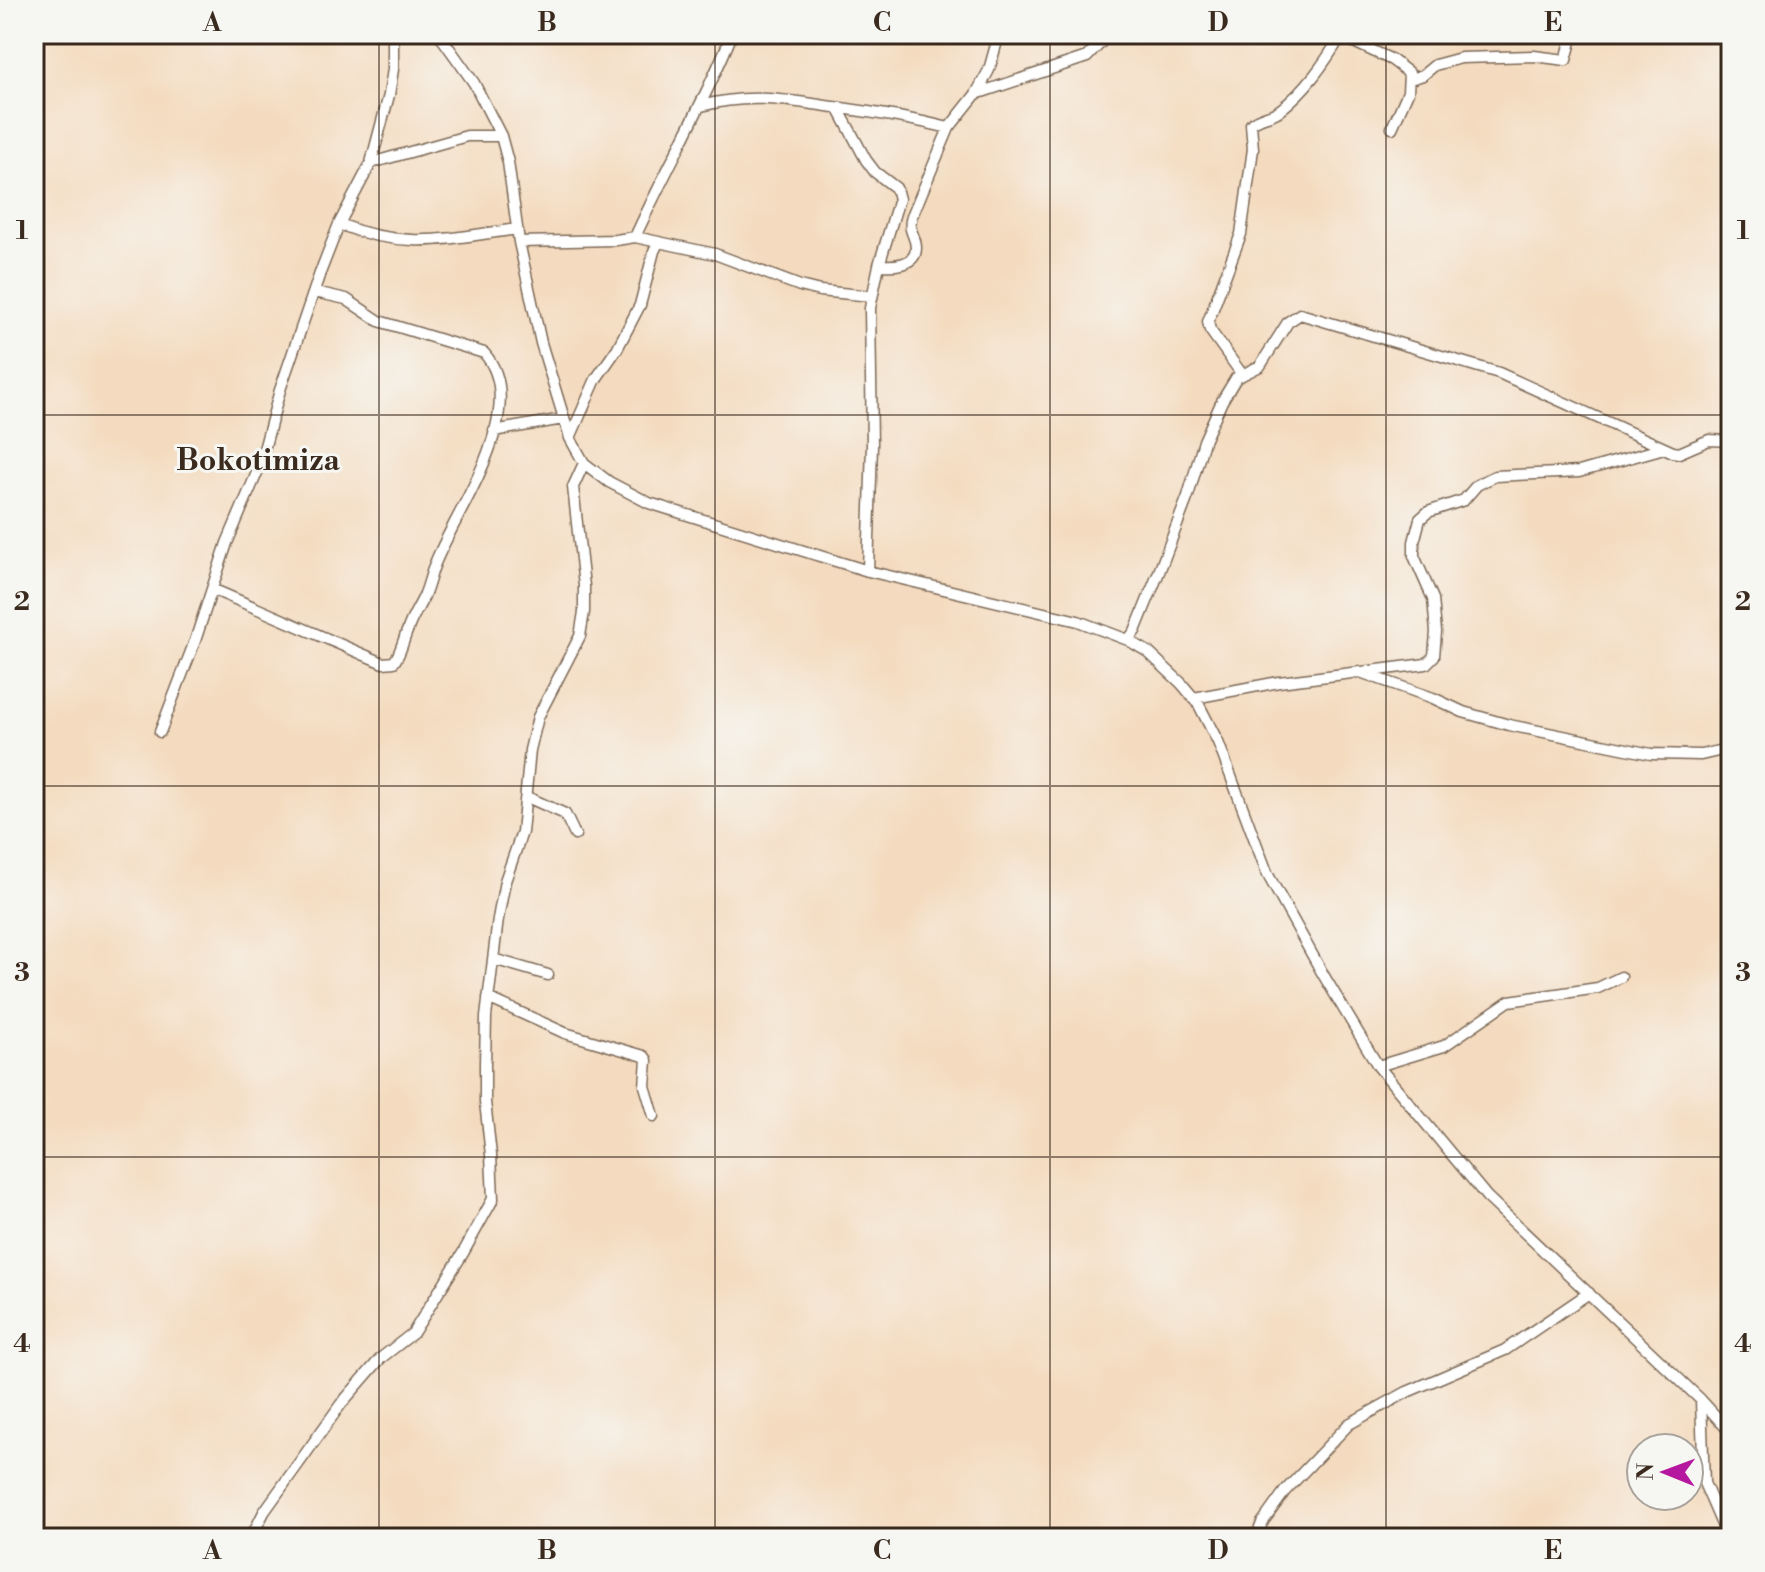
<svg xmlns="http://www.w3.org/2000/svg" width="1765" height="1572" viewBox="0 0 1765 1572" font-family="'Libre Bodoni',serif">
  <rect width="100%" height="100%" fill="#f6f6f2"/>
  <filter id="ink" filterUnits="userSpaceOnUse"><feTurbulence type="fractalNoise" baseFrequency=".0125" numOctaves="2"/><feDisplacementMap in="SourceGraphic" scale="16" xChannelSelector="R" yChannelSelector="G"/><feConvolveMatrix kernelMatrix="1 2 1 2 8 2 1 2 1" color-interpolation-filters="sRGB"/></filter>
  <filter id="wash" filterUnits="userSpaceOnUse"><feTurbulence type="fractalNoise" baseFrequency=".006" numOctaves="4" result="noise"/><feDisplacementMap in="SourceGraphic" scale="32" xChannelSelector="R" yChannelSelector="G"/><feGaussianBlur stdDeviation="1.8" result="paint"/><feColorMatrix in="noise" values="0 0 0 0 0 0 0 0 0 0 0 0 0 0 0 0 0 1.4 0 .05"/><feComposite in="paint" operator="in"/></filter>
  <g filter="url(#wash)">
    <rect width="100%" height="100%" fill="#f4dbbf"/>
  </g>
  <g filter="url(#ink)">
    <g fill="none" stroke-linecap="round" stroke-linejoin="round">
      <g stroke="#7c6856" stroke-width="13">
        <path id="minor" d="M439 34 474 83 501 136 508 162 519 242 541 343 570 438 584 463 609 482 649 503 868 571 1078 621 1128 640 1148 652 1181 683 1198 703 1218 742 1268 875 1324 976 1378 1066 1487 1197 1701 1400 1731 1433
          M1337 34 1392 60 1409 73 1408 92 1392 128
          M1410 79 1423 75 1435 65 1461 58 1534 56 1566 60 1573 34
          M976 94 1087 57 1109 34
          M701 106C752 92 790 101 841 108 878 113 913 119 949 128
          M838 108 866 160 875 172 896 188 899 199 879 265 870 308 872 445 868 571
          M371 163 467 136H501
          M339 224C405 251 450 238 517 229
          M635 237C666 169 704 104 732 34
          M519 242 616 240 635 237 715 254 800 286 820 291 871 296
          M879 265C892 266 916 266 916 248 916 234 907 233 912 216L949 128 976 94 989 70 999 34
          M1241 373 1210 330 1208 322 1241 234 1253 149 1251 124C1259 116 1271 117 1280 110 1306 90 1324 64 1341 36
          M494 431 563 419
          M570 438 596 379 617 349 640 305 654 251 658 243
          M212 589 383 663 394 662C401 653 403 640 408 629 412 617 419 607 424 596 429 585 431 572 436 561 458 508 532 407 484 353L379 321 346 299 315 292
          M1128 640 1135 631 1159 572 1188 496 1204 441 1222 401 1236 378 1260 366 1288 322 1300 314 1499 373 1673 452 1679 453 1709 440 1731 441
          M1362 672 1426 664 1434 656 1436 632 1433 599 1414 556V542L1420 519 1428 512 1464 500 1477 485 1495 476 1579 472 1664 448
          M1194 698 1279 682 1360 672 1433 698 1463 712 1509 725 1651 754 1701 755 1731 748
          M160 732 195 641 227 543 259 468 280 390 320 273 339 224 371 163 389 95 393 69V34
          M527 797 565 814 575 835
          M493 959 548 975
          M488 998 565 1033 644 1056 647 1060 645 1086 654 1116
          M1378 1066 1444 1046 1509 1001 1598 988 1621 977
          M1701 1400 1704 1483 1728 1538
          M251 1538 264 1512 341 1404 381 1358 413 1333 463 1253 493 1199 491 1155 485 1102V1065L486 1017 498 919 505 881 522 832 530 750 538 717 580 636 584 612V586L573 487 584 463
          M1256 1538 1262 1523 1285 1491 1349 1424 1407 1392 1505 1350 1589 1293"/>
      </g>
      <use href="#minor" stroke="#fff" stroke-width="10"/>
    </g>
  </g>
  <path fill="none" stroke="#3b2a1e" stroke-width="2" stroke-opacity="0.55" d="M379 34V1538M715 34V1538M1050 34V1538M1386 34V1538M34 415H1731M34 786H1731M34 1157H1731"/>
  <g text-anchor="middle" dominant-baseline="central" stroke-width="6" stroke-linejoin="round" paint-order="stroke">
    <g font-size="30" font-weight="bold" fill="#3b2a1e" stroke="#f6f6f2">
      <text x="258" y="461">Bokotimiza</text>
    </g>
  </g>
  <rect width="1765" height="1572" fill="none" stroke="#f6f6f2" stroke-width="88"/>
  <g transform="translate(1665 1472) rotate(271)"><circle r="38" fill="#f6f6f2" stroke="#aba49d" stroke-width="2"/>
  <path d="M0-6L14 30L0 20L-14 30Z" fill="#b5179e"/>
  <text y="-12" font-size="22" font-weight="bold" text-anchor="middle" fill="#3b2a1e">N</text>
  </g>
  <rect x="44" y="44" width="1677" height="1484" fill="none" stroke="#3b2a1e" stroke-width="3"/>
  <g font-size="26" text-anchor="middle" font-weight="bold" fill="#3b2a1e">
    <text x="212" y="31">A</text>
    <text x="547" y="31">B</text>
    <text x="882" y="31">C</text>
    <text x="1218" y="31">D</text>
    <text x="1553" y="31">E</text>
    <text x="22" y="239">1</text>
    <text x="1743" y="239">1</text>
    <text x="22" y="610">2</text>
    <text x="1743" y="610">2</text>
    <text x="22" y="981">3</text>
    <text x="1743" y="981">3</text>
    <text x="22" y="1352">4</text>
    <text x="1743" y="1352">4</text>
    <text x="212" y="1559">A</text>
    <text x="547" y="1559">B</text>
    <text x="882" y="1559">C</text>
    <text x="1218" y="1559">D</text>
    <text x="1553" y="1559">E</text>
  </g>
</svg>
